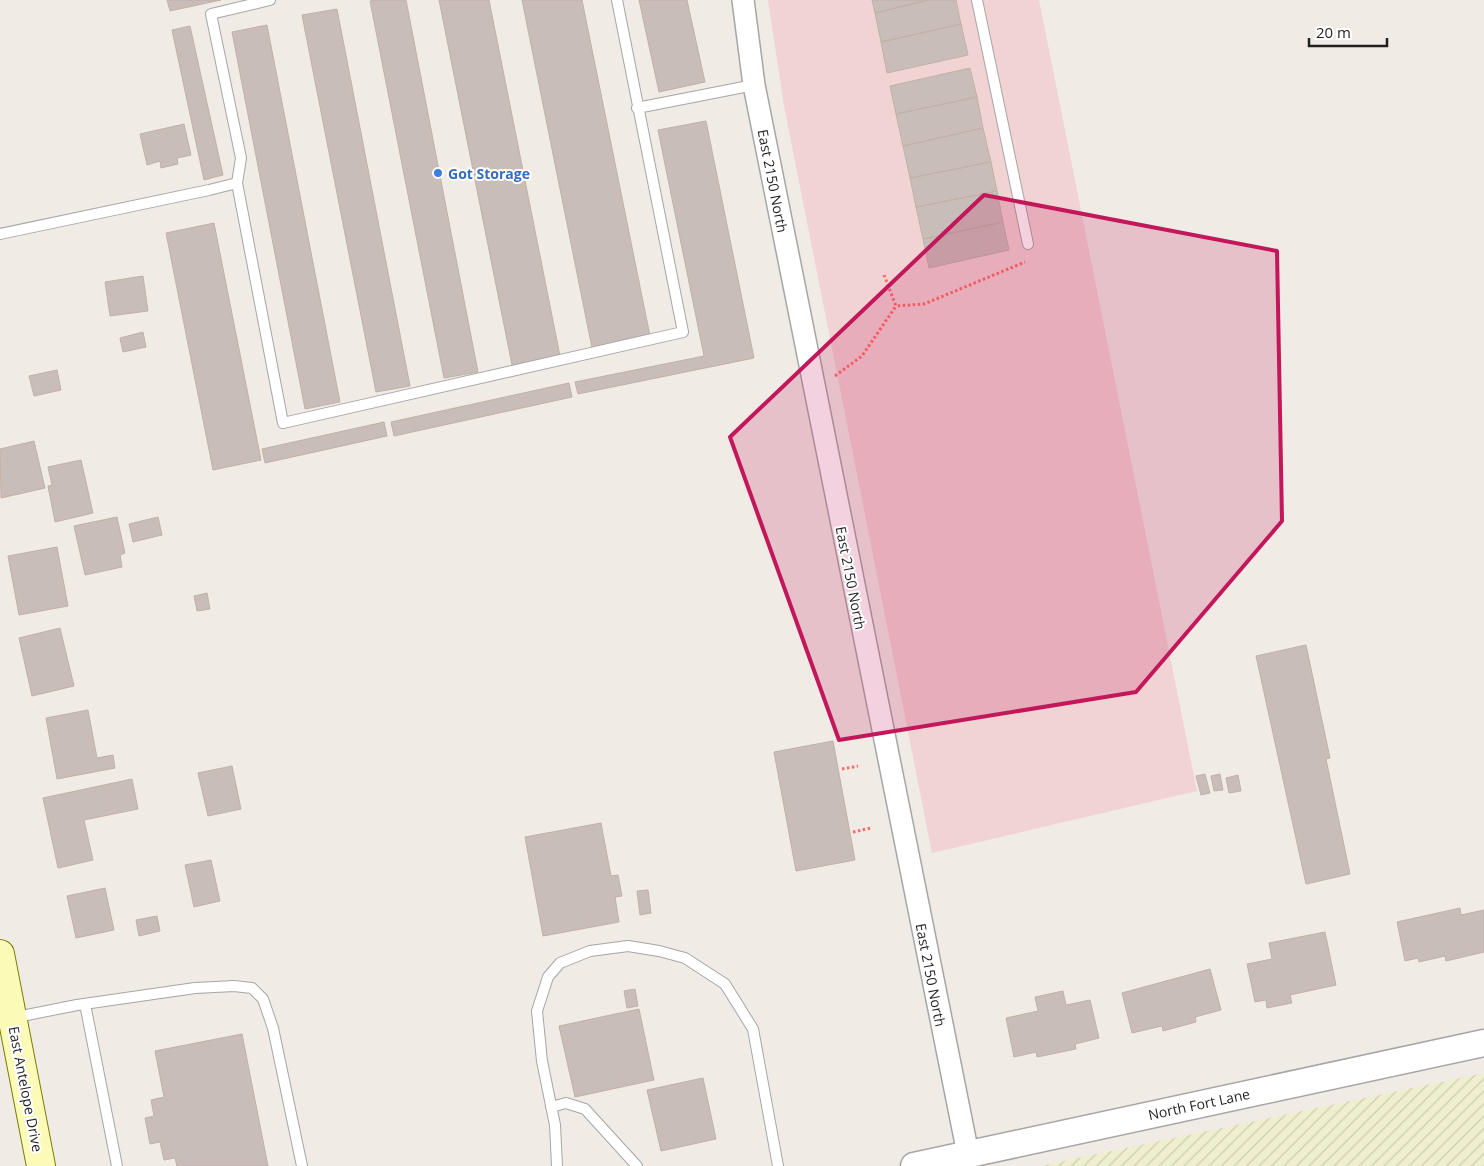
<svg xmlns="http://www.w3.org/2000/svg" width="1484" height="1166" viewBox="0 0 1484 1166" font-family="'Open Sans',sans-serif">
  <defs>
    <pattern id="farmland-furrows" width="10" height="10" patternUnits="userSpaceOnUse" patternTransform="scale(1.25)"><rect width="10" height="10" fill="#efefcf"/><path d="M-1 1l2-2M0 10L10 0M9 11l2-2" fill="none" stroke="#ccccb1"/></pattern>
  </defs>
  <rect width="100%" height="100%" fill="#f0ebe5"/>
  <path fill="#f1d3d4" d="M768 0H1039L1197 791 932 853 784 106Z"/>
  <path fill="url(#farmland-furrows)" d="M1484 1073V1166H1040Z"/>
  <path fill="#c8bdb8" stroke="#c2b1a6" d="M167 0H221L170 11Z
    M375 0H406L478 372 444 378 370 1Z
    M439 0H489L560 356 512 365Z
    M522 0H582L650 336 592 348Z
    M639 0H687L705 82 659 92Z
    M872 0H928L875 13Z
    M928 0H956L961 24 881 42 875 13Z
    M337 9 410 386 376 392 302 15Z
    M961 24 968 55 887 73 881 42Z
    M267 25 340 402 305 409 232 32Z
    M190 26 223 175 204 180 172 30Z
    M970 68 977 97 896 114 890 86Z
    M977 97 983 128 903 146 896 114Z
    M706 121 754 358 578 394 575 382 704 356 658 130Z
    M184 124 191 155 177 158 178 164 161 168 160 161 147 165 140 134Z
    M983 128 991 162 910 178 903 146Z
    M991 162 997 191 916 207 910 178Z
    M997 191 1003 222 923 239 916 207Z
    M1003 222 1009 250 929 268 923 239Z
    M214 223 261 460 213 470 166 233Z
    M143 276 148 311 110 316 105 282Z
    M143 332 146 347 123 352 120 338Z
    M57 370 61 390 34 396 29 376Z
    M569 383 572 397 394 436 391 422Z
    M384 422 387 436 265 463 262 449Z
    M34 441 45 488 1 498 0 449Z
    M81 460 93 513 55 522 48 486 52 485 48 467Z
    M117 517 125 553 120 555 122 567 85 575 74 526Z
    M158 517 162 535 133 542 129 524Z
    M57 547 68 606 19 615 8 556Z
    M207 593 210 609 197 611 194 596Z
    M60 628 74 686 32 696 19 638Z
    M1306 645 1330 758 1326 759 1350 874 1306 884 1256 656Z
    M88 710 97 758 113 755 115 768 57 779 46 718Z
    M833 741 855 860 796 871 774 752Z
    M232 766 241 809 208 816 198 773Z
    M1205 774 1210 793 1201 795 1196 776Z
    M1220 774 1223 790 1214 791 1211 776Z
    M1238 775 1241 791 1229 793 1226 778Z
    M132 779 138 809 84 820 93 860 58 868 43 798Z
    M601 823 611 876 618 875 622 896 615 897 619 922 543 936 525 837Z
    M211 860 220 901 194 907 185 865Z
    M105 888 114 930 76 938 67 896Z
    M648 890 651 913 640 915 637 891Z
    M1460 908 1461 915 1484 910V952L1446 961 1445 956 1419 962 1418 958 1405 961 1397 922Z
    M157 916 160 931 139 936 136 920Z
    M1325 932 1336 985 1290 995 1292 1003 1267 1008 1266 1000 1255 1002 1247 964 1272 959 1269 943Z
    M1210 969 1221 1010 1195 1017 1196 1022 1163 1031 1162 1026 1132 1033 1122 993Z
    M635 989 638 1006 627 1008 624 991Z
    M1063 991 1066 1005 1090 1000 1099 1038 1075 1044 1076 1049 1037 1057 1036 1052 1014 1057 1006 1018 1038 1011 1035 997Z
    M639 1009 654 1080 575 1097 559 1026Z
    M242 1034 268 1166H177L175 1158 164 1160 160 1142 150 1144 145 1118 154 1116 151 1100 164 1097 155 1051Z
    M703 1078 716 1139 661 1151 647 1090Z"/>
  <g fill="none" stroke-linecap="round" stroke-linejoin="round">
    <g stroke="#a6a6a6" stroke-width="12">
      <path id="service" d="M270 0 211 14 241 158 237 183 283 423 683 332 617 0
        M977 0 1028 244
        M637 108 754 85
        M0 234 209 190 237 183
        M85 1004 117 1166
        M12 1018 77 1005 195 988 234 986 252 988 263 999 273 1028 302 1166
        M551 1107 566 1103 585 1109 637 1166
        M557 1166 555 1125 542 1061 537 1011 548 977 560 963 590 951 628 946 659 951 685 958 725 984 753 1029 778 1166"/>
    </g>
    <g stroke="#a6a6a6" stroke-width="24">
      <path id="minor" d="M743 0 754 85 968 1154"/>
    </g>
    <g stroke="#a6a6a6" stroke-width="29">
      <path id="tertiary" d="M914 1166 1484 1043"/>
    </g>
    <g stroke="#777b01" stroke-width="30">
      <path id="secondary" d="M0 954 41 1166"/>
    </g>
    <path stroke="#ff6b67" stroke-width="3" stroke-dasharray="2.5 2.5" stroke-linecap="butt" d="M884 275 896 306 924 304 1025 262
      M835 376 862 356 896 306
      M842 769 858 766
      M853 832 871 828"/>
    <use href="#service" stroke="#fff" stroke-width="10"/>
    <use href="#minor" stroke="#fff" stroke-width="21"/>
    <use href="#tertiary" stroke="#fff" stroke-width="26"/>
    <use href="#secondary" stroke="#fcfab7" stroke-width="28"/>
  </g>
  <path fill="#c2185b" fill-opacity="0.2" stroke="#c2185b" stroke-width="4" stroke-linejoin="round" d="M984 195 1277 251 1282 521 1136 692 839 740 730 437Z"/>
  <circle fill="#3f7fe0" stroke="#fff" stroke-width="2" cx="438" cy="173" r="5"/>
  <g text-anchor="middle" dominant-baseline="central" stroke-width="4" stroke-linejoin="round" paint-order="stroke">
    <g font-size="14" font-weight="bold" fill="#366cbe" stroke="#fff" text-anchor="start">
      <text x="448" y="173">Got Storage</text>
    </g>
    <g font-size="14" fill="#1f1f1f" stroke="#fff">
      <text transform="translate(773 181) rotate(79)">East 2150 North</text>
      <text transform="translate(851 578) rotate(79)">East 2150 North</text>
      <text transform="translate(931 975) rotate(79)">East 2150 North</text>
      <text transform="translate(26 1089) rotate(79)">East Antelope Drive</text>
      <text transform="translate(1199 1104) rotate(-12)">North Fort Lane</text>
    </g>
  </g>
  <path d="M1309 38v8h78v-8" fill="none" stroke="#1f1f1f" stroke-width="2.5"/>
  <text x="1316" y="38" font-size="15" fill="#1f1f1f" stroke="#ffffff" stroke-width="4" paint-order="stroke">20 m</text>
</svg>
